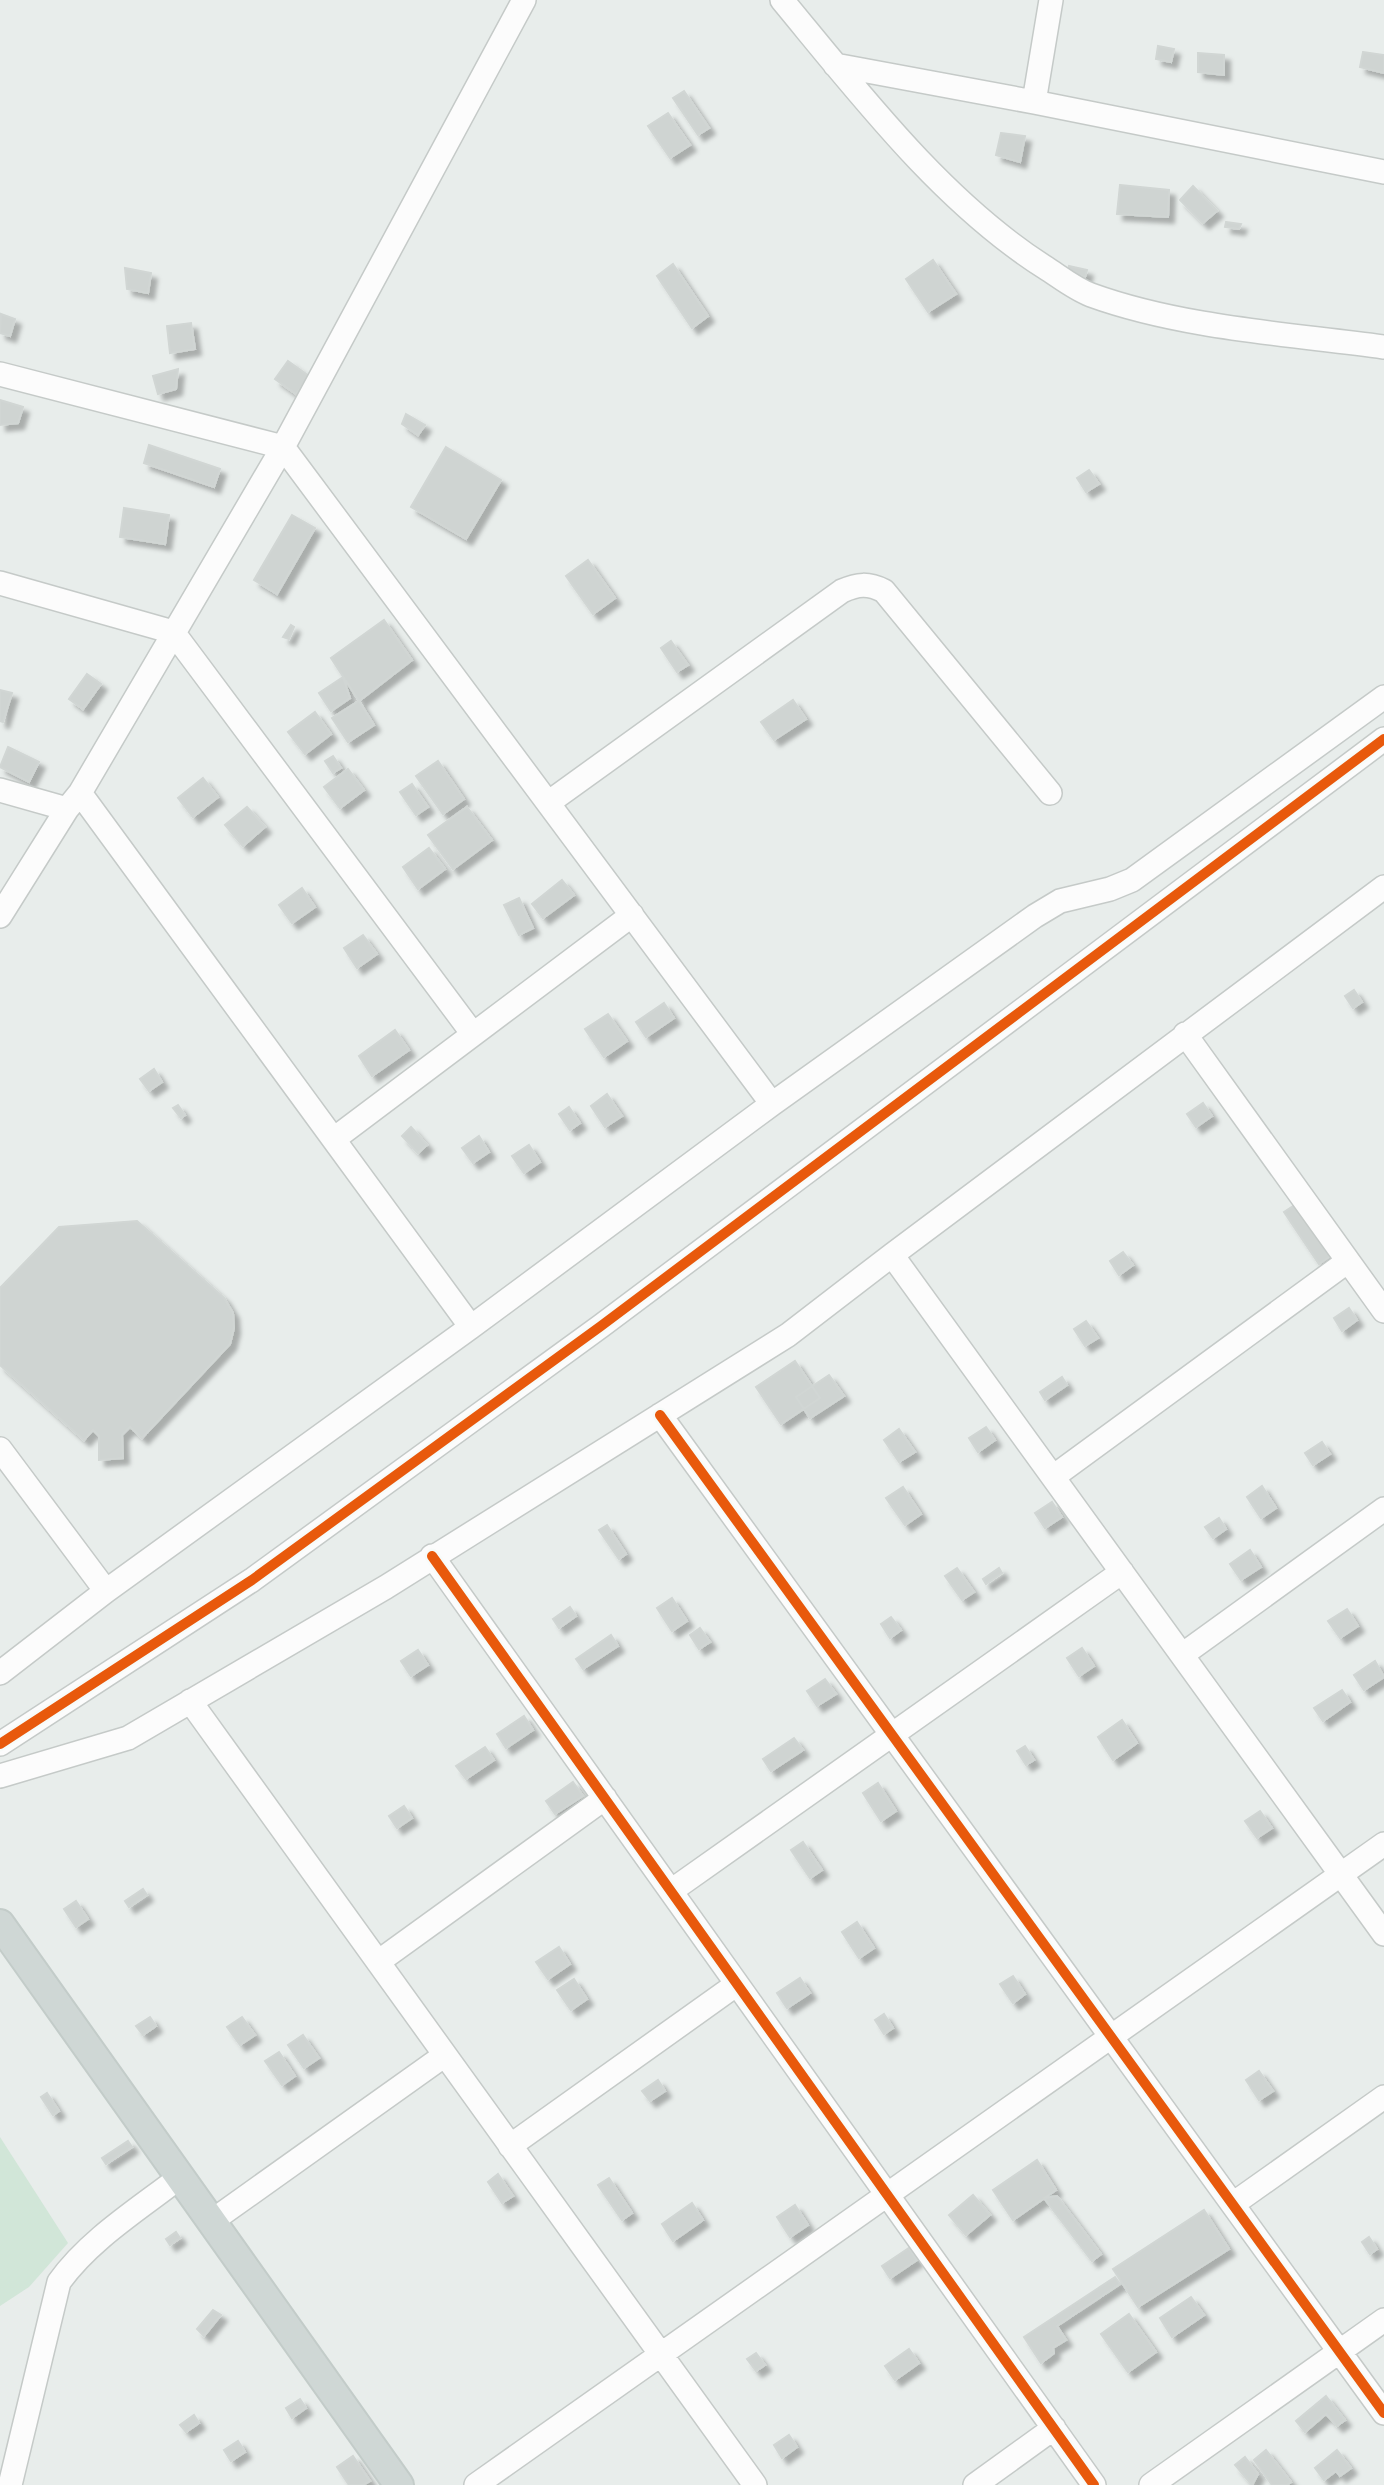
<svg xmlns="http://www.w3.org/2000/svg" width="1384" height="2485" viewBox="0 0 1384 2485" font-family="Overpass,sans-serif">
  <defs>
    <filter id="shadow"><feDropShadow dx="6" dy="6" stdDeviation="2" flood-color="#0004"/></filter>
  </defs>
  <rect width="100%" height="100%" fill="#e8edeb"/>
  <path fill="#d1e6d8" d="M0 2137 68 2243 29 2287 0 2306Z"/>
  <path fill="#cfd4d2" stroke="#d1d6d4" stroke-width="2" filter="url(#shadow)" d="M1158 46 1174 49 1171 62 1156 59Z
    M1363 52 1384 55V73L1360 67Z
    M1198 53 1224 55V75L1198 72Z
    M684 91 709 128 698 135 673 98Z
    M668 113 690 145 670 158 648 126Z
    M1001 133 1025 136 1020 162 996 155Z
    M1120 185 1169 190 1168 217 1117 214Z
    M1193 186 1217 211 1203 223 1180 200Z
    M1226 222 1241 224 1239 229 1225 227Z
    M933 260 956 294 928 312 906 279Z
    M673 264 708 316 692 328 657 276Z
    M1069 266 1087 270 1085 277 1067 274Z
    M125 268 151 273 148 293 127 289Z
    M1 314 15 319 10 336 0 333Z
    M191 323 195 349 170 353 167 326Z
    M288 361 309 376 296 394 275 379Z
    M178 369 176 389 158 394 153 376Z
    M0 400 23 407 18 423 0 425Z
    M406 414 425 425 418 435 402 424Z
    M149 445 220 469 214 487 144 463Z
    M446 447 501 480 466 539 411 507Z
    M1089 470 1099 484 1086 492 1077 478Z
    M124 508 169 515 165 544 120 537Z
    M292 515 315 528 277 594 254 580Z
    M588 560 615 598 593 614 566 576Z
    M384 620 412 660 359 701 331 658Z
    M291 625 294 627 289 639 283 637Z
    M671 641 688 665 677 672 661 648Z
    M87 674 101 684 83 709 69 699Z
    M343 677 350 698 331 711 319 693Z
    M0 690 12 693 3 722 0 721Z
    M793 700 806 719 774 740 761 722Z
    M359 701 374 725 348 742 332 718Z
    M315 712 331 734 305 754 288 732Z
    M8 747 39 762 29 782 0 767Z
    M333 756 341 768 333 773 325 761Z
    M438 761 464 799 443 814 416 776Z
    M348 769 364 790 340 808 324 787Z
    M203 778 218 797 193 817 178 798Z
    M412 784 428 807 416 815 400 792Z
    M247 807 265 827 243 846 225 825Z
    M467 807 492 840 453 869 428 835Z
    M429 848 445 869 418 889 403 867Z
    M562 880 574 895 543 918 532 904Z
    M302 888 315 907 292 923 279 905Z
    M519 898 533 928 519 935 504 905Z
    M363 935 377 954 357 968 344 948Z
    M1354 990 1362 1002 1353 1008 1345 996Z
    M664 1003 674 1018 646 1037 636 1022Z
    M608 1014 627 1041 604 1057 585 1029Z
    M395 1030 409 1050 372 1076 359 1056Z
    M154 1069 162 1082 149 1091 140 1079Z
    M607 1094 622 1116 605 1127 591 1106Z
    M1203 1103 1212 1116 1196 1127 1187 1114Z
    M178 1105 185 1115 181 1118 173 1108Z
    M569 1107 580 1123 570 1130 559 1114Z
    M411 1127 427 1145 418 1153 402 1136Z
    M479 1136 489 1152 473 1163 462 1148Z
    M529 1145 540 1162 524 1173 512 1156Z
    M1298 1203 1332 1255 1319 1264 1284 1212Z
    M137 1221 224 1298 233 1313 234 1328 230 1344 142 1438 130 1427 122 1435 123 1458 99 1460V1436L93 1430 84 1440 0 1365V1288L59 1227Z
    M1123 1252 1133 1265 1119 1275 1110 1261Z
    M1349 1308 1357 1320 1342 1331 1334 1318Z
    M1086 1321 1098 1338 1085 1346 1074 1329Z
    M795 1361 820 1398 781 1424 756 1387Z
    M829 1375 844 1396 810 1418 796 1397Z
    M1062 1377 1067 1385 1045 1400 1040 1392Z
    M986 1427 995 1440 978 1452 969 1438Z
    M899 1429 915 1452 899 1462 884 1440Z
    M1322 1442 1330 1454 1313 1465 1305 1453Z
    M1262 1486 1276 1508 1261 1518 1247 1497Z
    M903 1487 921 1514 905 1525 886 1498Z
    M1052 1502 1062 1517 1045 1528 1035 1513Z
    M1219 1518 1226 1529 1213 1538 1205 1527Z
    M607 1525 626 1554 619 1559 599 1530Z
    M1250 1550 1261 1567 1241 1580 1230 1564Z
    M957 1568 974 1592 962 1600 945 1576Z
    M999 1568 1002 1573 986 1584 983 1579Z
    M672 1598 687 1621 672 1631 657 1608Z
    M570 1607 576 1616 559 1628 553 1619Z
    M1347 1609 1358 1626 1340 1638 1328 1621Z
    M891 1617 901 1630 890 1638 881 1624Z
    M700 1628 710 1642 699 1649 690 1635Z
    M611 1635 618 1646 583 1669 576 1659Z
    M1082 1648 1094 1666 1079 1676 1067 1658Z
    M418 1650 428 1665 411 1676 401 1661Z
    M1375 1661 1384 1677 1364 1690 1354 1675Z
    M825 1679 836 1694 817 1706 807 1691Z
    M1342 1690 1350 1702 1323 1721 1314 1708Z
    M524 1716 533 1730 506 1748 497 1734Z
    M1122 1720 1137 1743 1113 1760 1098 1737Z
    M794 1738 803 1750 771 1771 763 1759Z
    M1025 1746 1034 1760 1026 1765 1017 1751Z
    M485 1747 494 1760 466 1779 456 1766Z
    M573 1782 583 1796 555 1814 546 1801Z
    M878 1783 896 1811 881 1821 863 1793Z
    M404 1806 412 1818 397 1828 389 1816Z
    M1260 1811 1272 1828 1257 1838 1245 1821Z
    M803 1842 822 1870 810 1878 791 1850Z
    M143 1889 147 1895 129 1907 125 1901Z
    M76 1901 88 1919 76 1927 64 1909Z
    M857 1922 874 1948 859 1958 842 1932Z
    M559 1947 570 1964 548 1979 536 1962Z
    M1013 1976 1025 1994 1013 2003 1000 1984Z
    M800 1978 810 1993 787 2008 777 1993Z
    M574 1979 587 1999 571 2010 557 1990Z
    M884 2014 893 2028 884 2034 875 2020Z
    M150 2017 156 2026 143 2035 136 2026Z
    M242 2017 255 2035 240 2045 227 2027Z
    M303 2035 319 2058 304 2068 288 2045Z
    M279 2052 295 2076 282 2085 265 2061Z
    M1259 2071 1273 2091 1259 2100 1246 2080Z
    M658 2080 665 2091 650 2101 642 2091Z
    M47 2093 59 2111 53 2115 41 2097Z
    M128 2141 132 2147 106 2164 102 2158Z
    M1037 2160 1056 2190 1013 2220 993 2190Z
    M498 2174 513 2196 502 2203 488 2182Z
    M609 2178 632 2213 622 2220 598 2185Z
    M973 2195 990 2215 966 2235 949 2215Z
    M1057 2196 1101 2254 1092 2261 1044 2198Z
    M692 2203 703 2220 673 2241 662 2224Z
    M795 2205 808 2225 790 2237 777 2217Z
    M1204 2210 1229 2249 1138 2307 1113 2269Z
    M176 2232 180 2238 170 2245 166 2239Z
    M1369 2237 1377 2249 1370 2254 1362 2242Z
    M909 2248 917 2260 890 2278 882 2266Z
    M1115 2277 1120 2284 1057 2326 1066 2340 1053 2348 1054 2353 1041 2363 1024 2337Z
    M1191 2297 1204 2315 1172 2337 1160 2318Z
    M213 2310 221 2315 204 2336 197 2329Z
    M1129 2314 1156 2352 1128 2372 1101 2334Z
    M909 2349 919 2363 895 2380 885 2366Z
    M756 2353 765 2365 756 2371 747 2359Z
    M1326 2396 1345 2420 1337 2426 1326 2414 1305 2432 1296 2421Z
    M300 2399 306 2408 292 2418 286 2408Z
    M194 2415 199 2423 186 2432 180 2425Z
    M789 2435 797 2447 782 2458 774 2445Z
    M238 2441 245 2452 231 2461 224 2450Z
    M1266 2450 1291 2482 1287 2485H1272L1254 2460Z
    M1337 2450 1351 2468 1340 2476 1336 2471 1324 2480 1315 2468Z
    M353 2456 370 2481 363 2485H349L337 2467Z
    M1245 2457 1258 2474 1252 2485 1235 2465Z"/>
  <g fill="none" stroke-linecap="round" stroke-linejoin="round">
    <g stroke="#c5cac8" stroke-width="26">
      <path id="minor" d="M782 0C859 93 943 203 1046 268 1060 277 1075 289 1091 295 1182 328 1289 334 1384 347
        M835 65 1034 102 1384 172
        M1034 102 1051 0
        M0 374 283 447 772 1104
        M0 583 173 632 473 1034
        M0 790 67 809
        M80 793 471 1327
        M548 803 842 591C858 584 868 583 884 591L1050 793
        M0 916 67 809 80 793 283 447 524 0
        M1185 1034 1384 1311
        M334 1139 632 915
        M892 1255 1384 1934
        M660 1415 1384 2413
        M0 1449 106 1591
        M1053 1477 1348 1261
        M432 1556 1094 2485
        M1182 1655 1384 1509
        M0 1673 106 1591 471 1327 772 1104 1035 916 1060 901 1110 889 1132 880 1384 697
        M190 1701 755 2485
        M0 1744 252 1580 601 1326 1384 739
        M0 1776 128 1738 386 1587 788 1335 892 1255 1384 887
        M671 1891 1122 1572
        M378 1962 605 1798
        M510 2146 737 1984
        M1233 2204 1384 2097
        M212 2221 445 2055
        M10 2485 59 2282C90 2239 139 2209 180 2177
        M476 2485 1384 1844
        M975 2485 1054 2428
        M1151 2485 1384 2320"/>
    </g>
    <g stroke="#c3ccc9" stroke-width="32">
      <path id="major" d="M0 1924 399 2485"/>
    </g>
    <use href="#minor" stroke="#fcfcfc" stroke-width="23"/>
    <use href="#major" stroke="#cfd7d5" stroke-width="28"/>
    <g stroke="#f7fbf9" stroke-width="15">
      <path id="cycleway" d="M660 1415 1384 2413
        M432 1556 1094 2485
        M0 1744 252 1580 601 1326 1384 739"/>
    </g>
    <use href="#cycleway" stroke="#e8590c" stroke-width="10"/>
  </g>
</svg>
